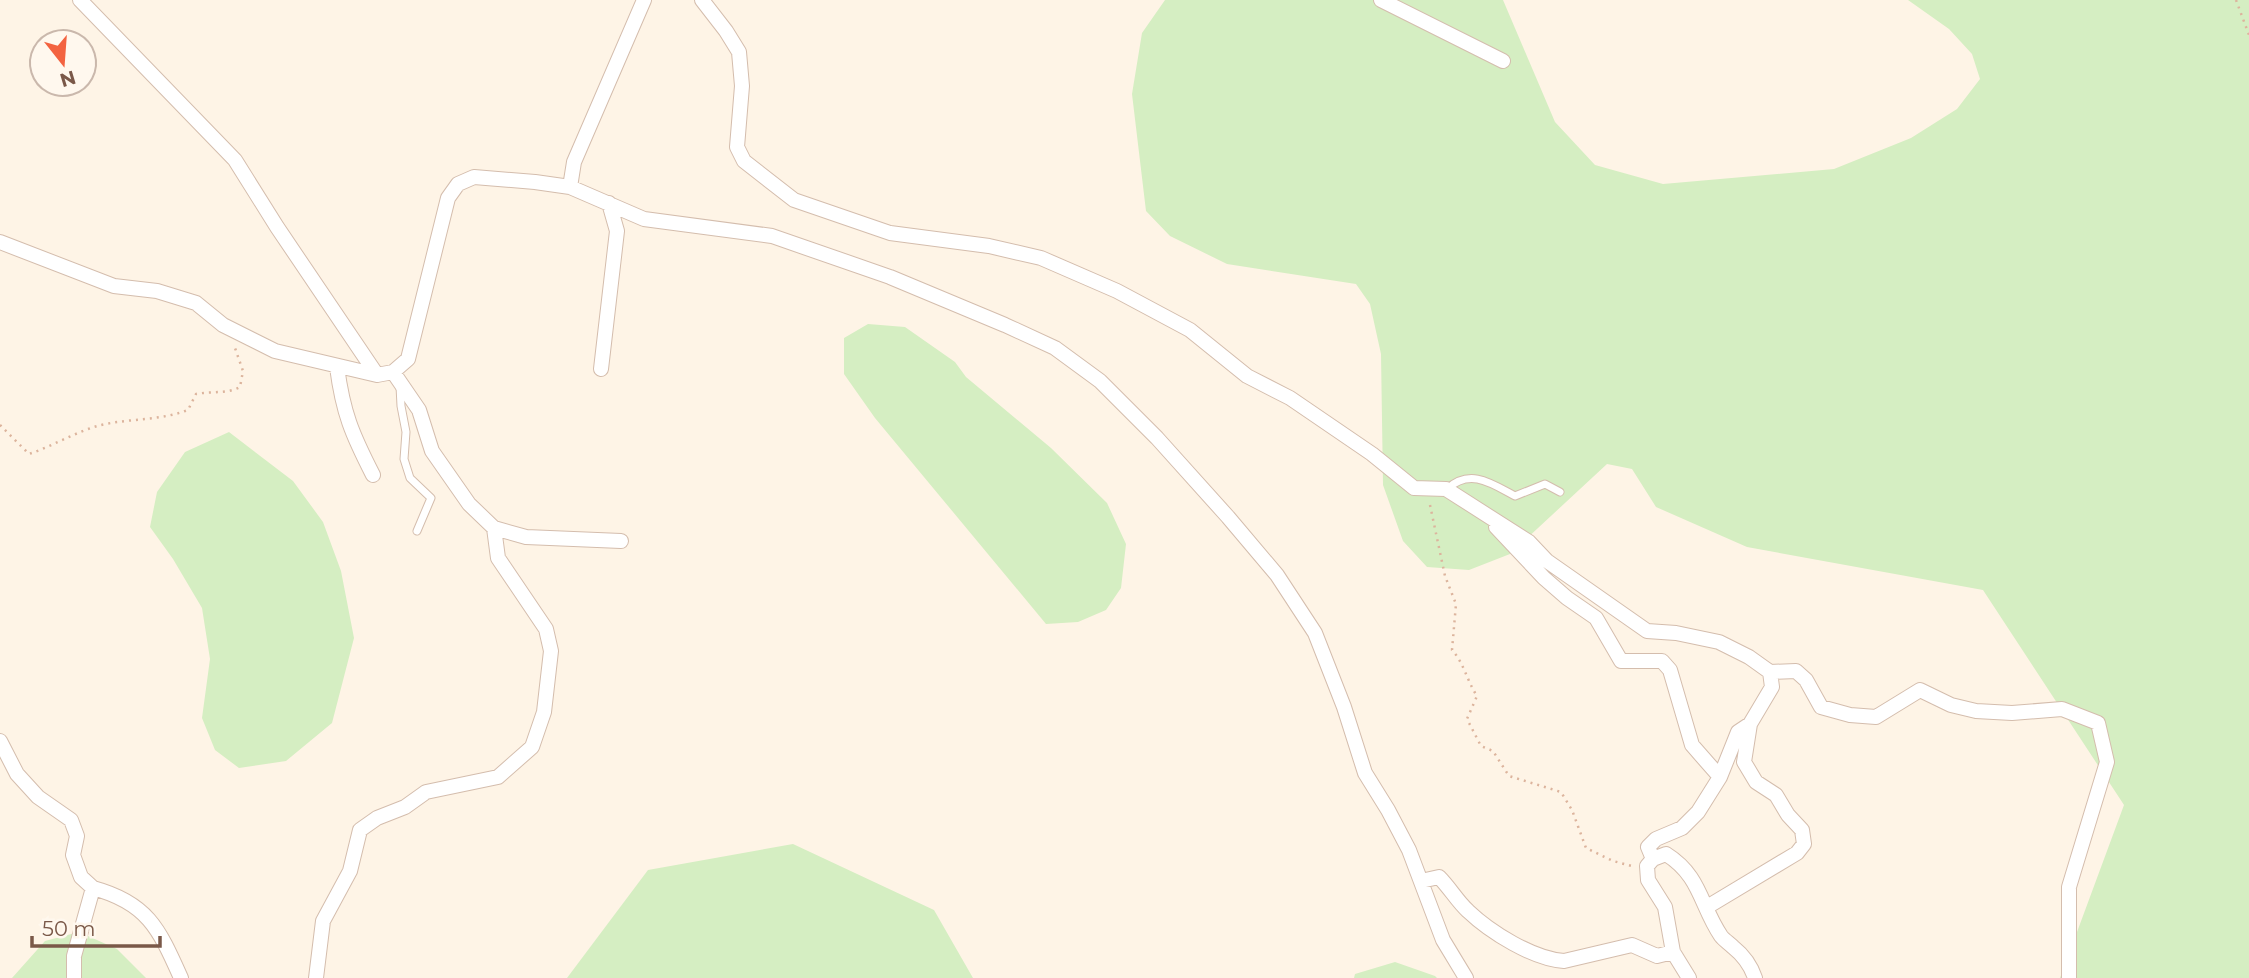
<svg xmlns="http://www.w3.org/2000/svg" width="2249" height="978" viewBox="0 0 2249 978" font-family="Montserrat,sans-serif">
  <rect width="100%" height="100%" fill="#fef4e6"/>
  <path fill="#d5eec2" d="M1165 0H1503L1555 122 1595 165 1663 184 1834 169 1911 138 1957 109 1980 79 1972 54 1949 29 1908 0H2249V978H2060L2124 805 1983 590 1747 547 1656 507 1632 469 1607 464 1510 554 1469 570 1427 567 1403 541 1383 485 1381 354 1370 304 1356 284 1227 264 1170 236 1146 211 1132 94 1142 33Z
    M868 324 905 327 955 362 966 377 1051 448 1107 503 1126 544 1121 588 1106 610 1078 622 1046 624 875 418 844 374V338Z
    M229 432 293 481 323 522 341 571 354 638 332 723 286 761 239 768 215 750 202 718 210 659 202 608 173 559 150 527 157 492 185 452Z
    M793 844 934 910 973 978H567L648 870Z
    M79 932 117 949 146 978H12L45 941Z
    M1395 962 1435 976 1437 978H1354L1355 974Z"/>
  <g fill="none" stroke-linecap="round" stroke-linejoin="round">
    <g stroke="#d4bdad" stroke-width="9">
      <path id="service" d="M400 386 401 406 406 432 404 459 410 478 431 498 417 531
        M1447 489C1470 468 1491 483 1515 496L1545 484 1560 492"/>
    </g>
    <g stroke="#d4bdad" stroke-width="16">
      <path id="minor" d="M80 0 235 160 277 227 377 375
        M702 0 726 31 739 52 742 86 737 147 744 161 794 200 890 233 989 246 1041 258 1117 291 1190 330 1247 376 1290 398 1372 454 1414 488 1446 489 1529 542 1547 561 1647 631 1676 633 1719 642 1749 657 1770 672 1796 671 1806 680 1821 707 1850 715 1876 717 1920 690 1951 705 1976 711 2012 713 2062 709 2098 723 2107 762 2069 887V978
        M1381 0 1503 61
        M570 187 574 162 644 0
        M0 242 114 286 157 291 196 303 223 325 275 351 377 375 393 372 408 359 448 198 458 184 474 177 535 182 570 187 644 219 772 236 890 277 1005 325 1055 348 1100 381 1157 438 1228 517 1277 575 1315 633 1344 707 1365 773 1388 810 1409 850 1443 940 1466 978
        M337 367C343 413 352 434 373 475
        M601 369 617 231 609 203
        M393 372 419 410 432 451 469 504 494 528 526 537 621 541
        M1496 527 1544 578 1567 598 1596 618 1621 661H1662L1670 670 1692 745 1720 777
        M0 741 17 774 38 797 71 820 77 836 73 855 81 877 93 888 74 956V978
        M1653 859 1648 847 1656 839 1682 828 1698 812 1720 777 1738 732 1750 724 1772 687 1770 672
        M1421 881 1439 877C1450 888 1457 901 1468 911 1490 932 1533 959 1564 961L1632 945 1657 956 1673 952
        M93 888C148 903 159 929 181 978
        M1707 907 1797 853 1804 844 1802 830 1788 815 1776 795 1756 782 1744 762 1750 724
        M316 978 323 921 350 871 360 830 377 818 405 807 426 792 498 777 532 747 544 712 551 651 546 629 498 558 494 528
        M1689 978 1673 952 1665 907 1648 880 1647 866 1653 859 1666 854C1701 876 1700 905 1721 936 1724 940 1729 943 1733 947 1743 955 1751 966 1755 978"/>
    </g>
    <path stroke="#dcb49d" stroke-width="2.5" stroke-dasharray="2 5" stroke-linecap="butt" d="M2236 0 2249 35
      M0 425 29 454C53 446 77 431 101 425 131 418 159 421 188 410L196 394C212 391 227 394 240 387L243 371 235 348
      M1430 505 1445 576 1456 604 1452 650C1464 663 1467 681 1477 696L1467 719 1481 746 1493 751 1509 776 1561 792 1572 810 1586 848 1613 861 1632 866"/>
    <use href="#service" stroke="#fff" stroke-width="7"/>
    <use href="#minor" stroke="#fff" stroke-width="14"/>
  </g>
  <g transform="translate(63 63) rotate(163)"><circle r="33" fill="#fff8ee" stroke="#cab8ac" stroke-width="2"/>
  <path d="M0-5L12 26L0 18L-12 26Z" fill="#f36340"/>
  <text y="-10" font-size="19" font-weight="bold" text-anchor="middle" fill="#7a5848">N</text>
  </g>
  <path d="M32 936v10h128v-10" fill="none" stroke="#7a5848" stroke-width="3.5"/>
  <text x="42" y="936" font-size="21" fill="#7a5848" stroke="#fff8ee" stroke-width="5" paint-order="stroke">50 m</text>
</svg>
